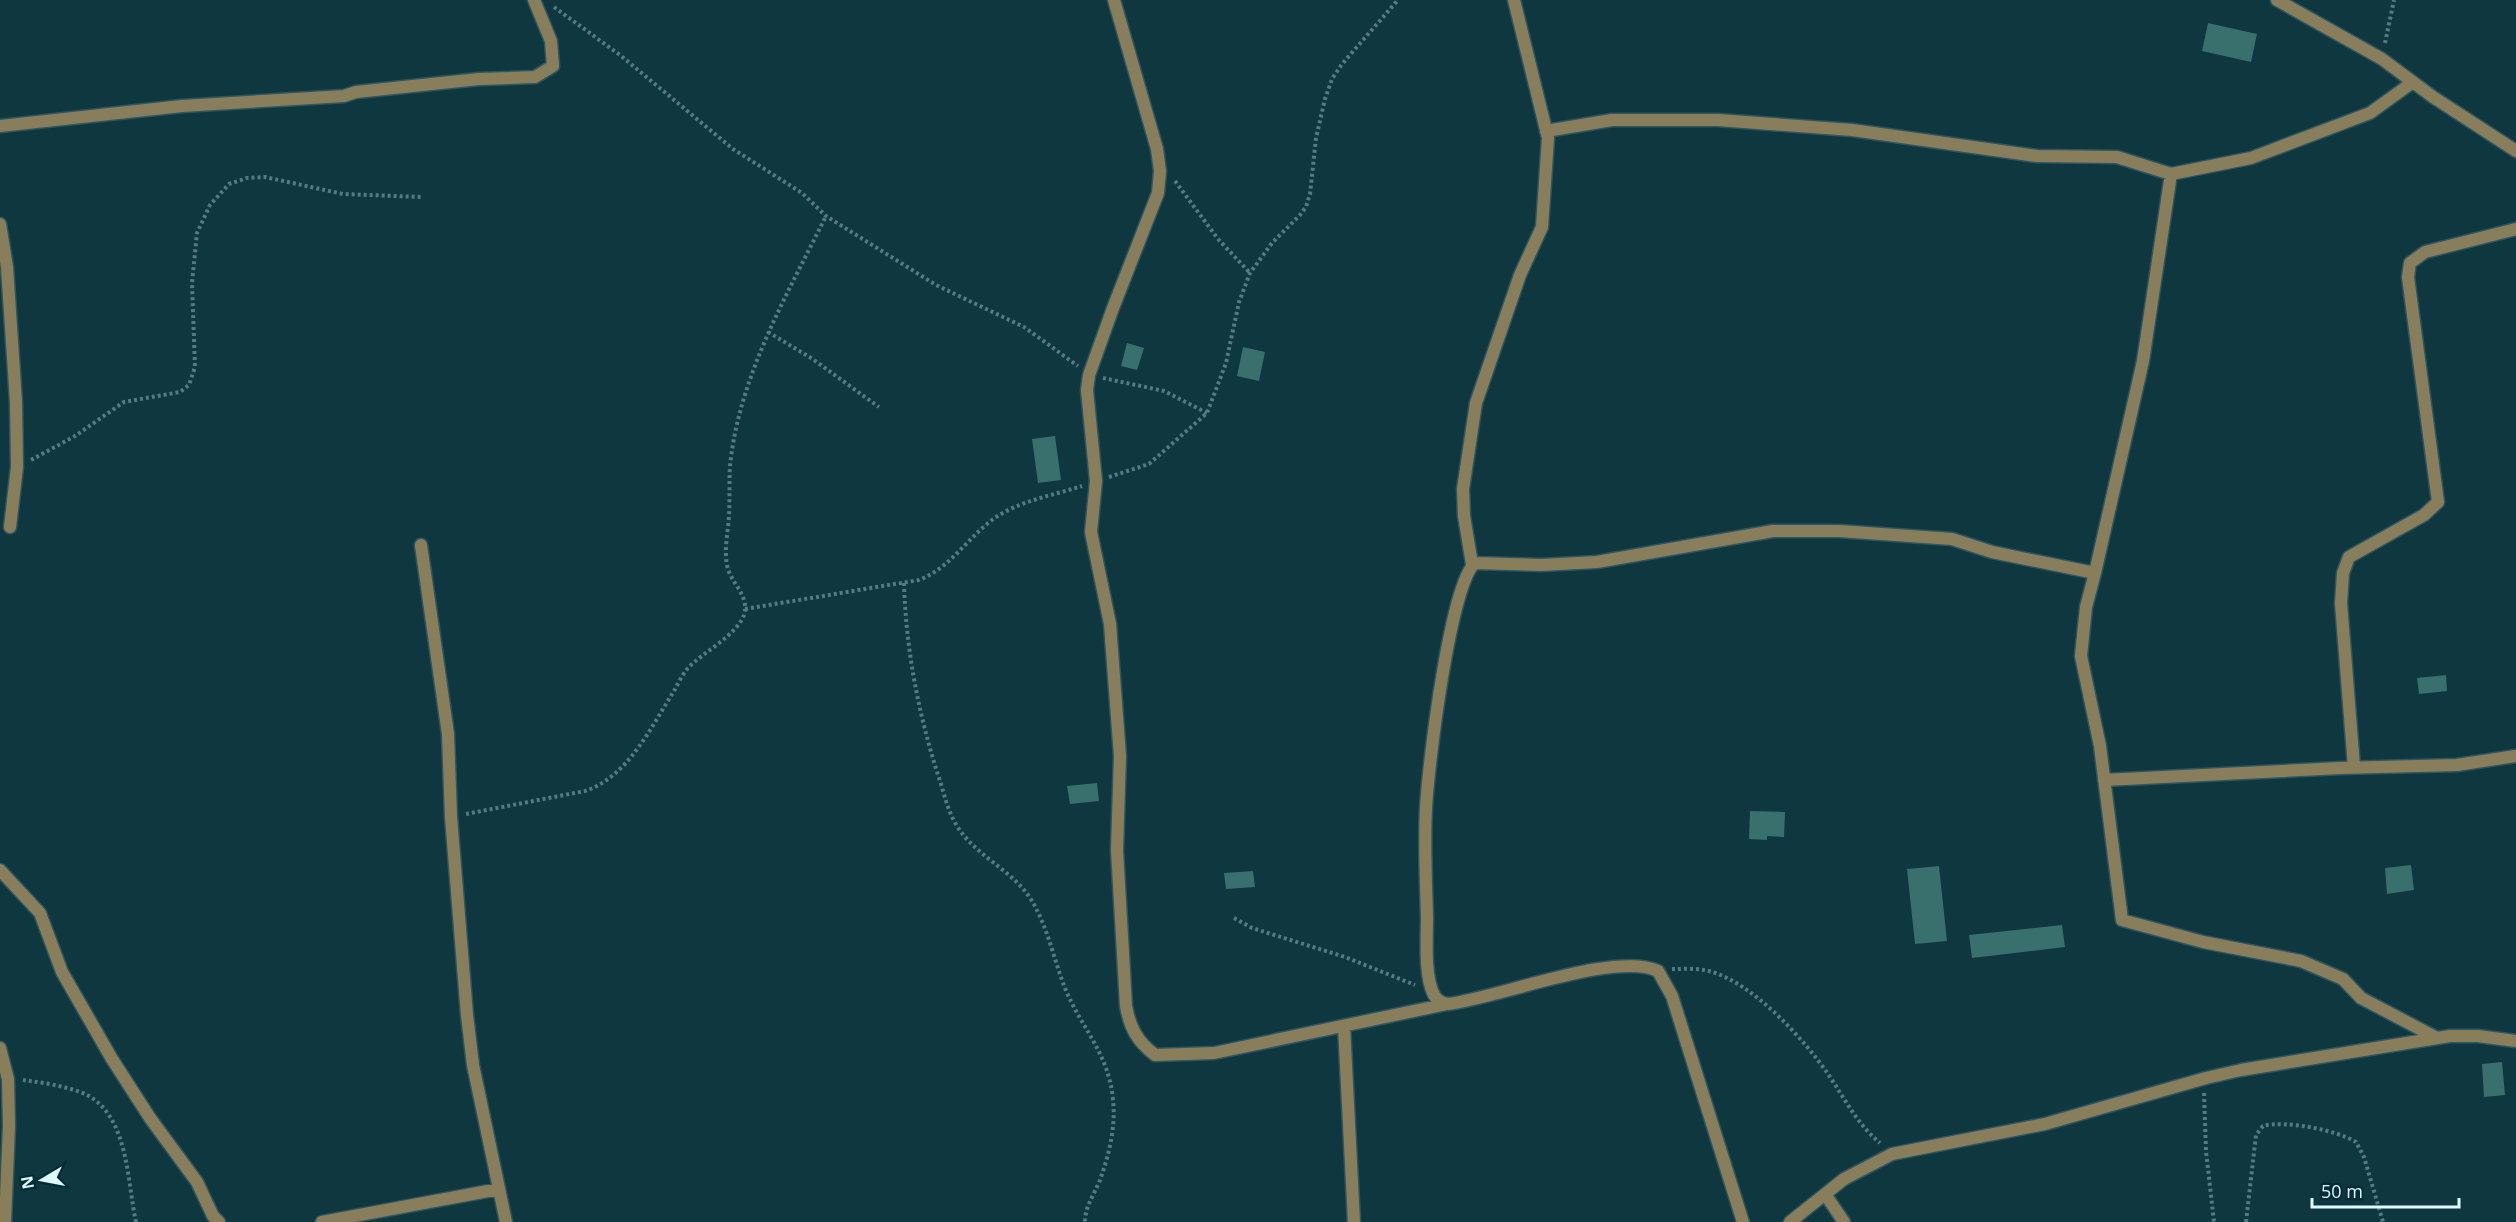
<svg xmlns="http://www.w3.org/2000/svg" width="2516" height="1222" viewBox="0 0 2516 1222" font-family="'Open Sans',sans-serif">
  <rect width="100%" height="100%" fill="#0e373f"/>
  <path fill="#396f6d" d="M2208 23 2257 34 2251 62 2202 51Z
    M1127 343 1144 348 1137 370 1121 366Z
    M1243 347 1265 352 1259 381 1237 376Z
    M1055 436 1061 480 1038 483 1032 439Z
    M2446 675 2447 691 2419 694 2417 678Z
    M1097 783 1099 801 1070 804 1067 786Z
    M1750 811 1785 812 1784 837 1767 836V840L1749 839Z
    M2411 865 2414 890 2387 894 2385 868Z
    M1939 866 1947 941 1915 944 1907 869Z
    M1253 871 1255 887 1226 889 1224 873Z
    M2062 925 2065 947 1972 958 1969 935Z
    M2502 1062 2505 1095 2484 1097 2482 1064Z"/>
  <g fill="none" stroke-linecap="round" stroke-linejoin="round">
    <g stroke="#2f565e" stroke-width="15">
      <path id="minor" d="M1114 0 1157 149 1160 171 1158 193 1113 308 1089 375 1087 390 1096 481 1091 532 1110 624 1120 756 1117 850 1126 1006C1130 1028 1137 1041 1155 1055L1214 1053 1447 1004
        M2277 0 2382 59 2433 97 2516 151
        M0 126 182 106 344 96 356 92 479 79 535 77 553 66 551 41 534 0
        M1546 131 1612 120H1718L1852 130 2037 156 2117 157 2171 174 2251 158 2370 113 2413 82
        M0 224 7 267 16 402 17 467 10 527
        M421 545 448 734 451 817 467 1015 473 1065 506 1222
        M1472 564 1464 516 1463 489 1476 403 1520 275 1542 227 1548 138 1514 0
        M2095 573 2143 361 2171 174
        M2354 767 2341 603 2343 573 2349 557 2424 515 2438 502 2408 277 2410 263 2425 252 2516 229
        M2104 780 2340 768 2457 765 2516 756
        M0 870 40 913 62 972 112 1059 150 1118 197 1182 213 1216 219 1222
        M1344 1026 1354 1222
        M0 1048 8 1079 9 1126 5 1222
        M1825 1194 1844 1222
        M322 1222 499 1189
        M1743 1222 1672 996 1658 971C1615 951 1498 998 1448 1004 1442 1003 1437 1001 1434 995 1424 976 1427 938 1427 917 1426 881 1424 844 1426 808 1428 768 1450 584 1475 563L1541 565 1597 562 1773 531H1839L1952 539 1992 552 2095 573 2086 607 2081 656 2100 746 2122 920 2203 942 2301 961 2343 979 2361 998 2437 1038
        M1790 1222 1844 1179 1892 1154 2045 1124 2206 1078 2241 1070 2450 1036H2478L2516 1041"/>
    </g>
    <path stroke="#557a81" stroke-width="4" stroke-dasharray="3 3" stroke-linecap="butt" d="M554 7 620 55 733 149 802 193 826 216 936 285 1024 327 1078 366
      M2385 43 2394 0
      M1175 181 1218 239 1250 273
      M768 332 811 358 879 407
      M1103 378 1164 391 1207 413
      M31 460 75 436 124 402 180 392 189 385 195 367 192 283 197 233 210 205 229 184 247 178 265 177 343 194 422 197
      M1109 477 1149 464 1207 413 1226 363 1239 302 1250 273 1272 243 1300 215 1306 207 1310 194 1316 138 1325 99 1332 79 1342 64 1398 0
      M904 583C906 649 918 712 938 775 944 792 947 810 957 826 975 855 1008 868 1028 895 1047 922 1053 958 1065 988 1081 1028 1109 1053 1113 1100 1116 1126 1109 1155 1100 1180 1094 1195 1085 1206 1085 1222
      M745 609 919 580C949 568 964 543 987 524 1012 502 1051 496 1082 486
      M466 814 585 791C628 777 651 727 674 691 678 684 682 675 688 668 702 653 737 635 744 615 750 595 730 583 727 565 724 549 728 532 729 516 730 499 729 482 730 466 739 376 787 295 826 216
      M1234 918 1252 928 1345 957 1415 985
      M1672 969C1684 969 1697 968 1709 971 1753 983 1803 1038 1828 1074 1845 1099 1857 1124 1880 1143
      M23 1080C44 1083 68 1086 87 1095 129 1117 127 1182 136 1222
      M2204 1093 2206 1151 2214 1222
      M2246 1222 2256 1135 2263 1126C2284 1120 2337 1130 2356 1142L2364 1157 2383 1222"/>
    <use href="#minor" stroke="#897e5b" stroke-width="12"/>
  </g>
  <g transform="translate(42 1180) rotate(260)" stroke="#022d35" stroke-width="4.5" paint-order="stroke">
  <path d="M0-4.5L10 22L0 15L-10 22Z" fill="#def9ff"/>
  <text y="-9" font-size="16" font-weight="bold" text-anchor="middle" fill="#def9ff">N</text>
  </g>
  <path d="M2312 1198v9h147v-9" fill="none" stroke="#def9ff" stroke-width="3"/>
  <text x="2321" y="1198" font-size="18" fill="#def9ff" stroke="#022d35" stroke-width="4.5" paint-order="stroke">50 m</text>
</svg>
